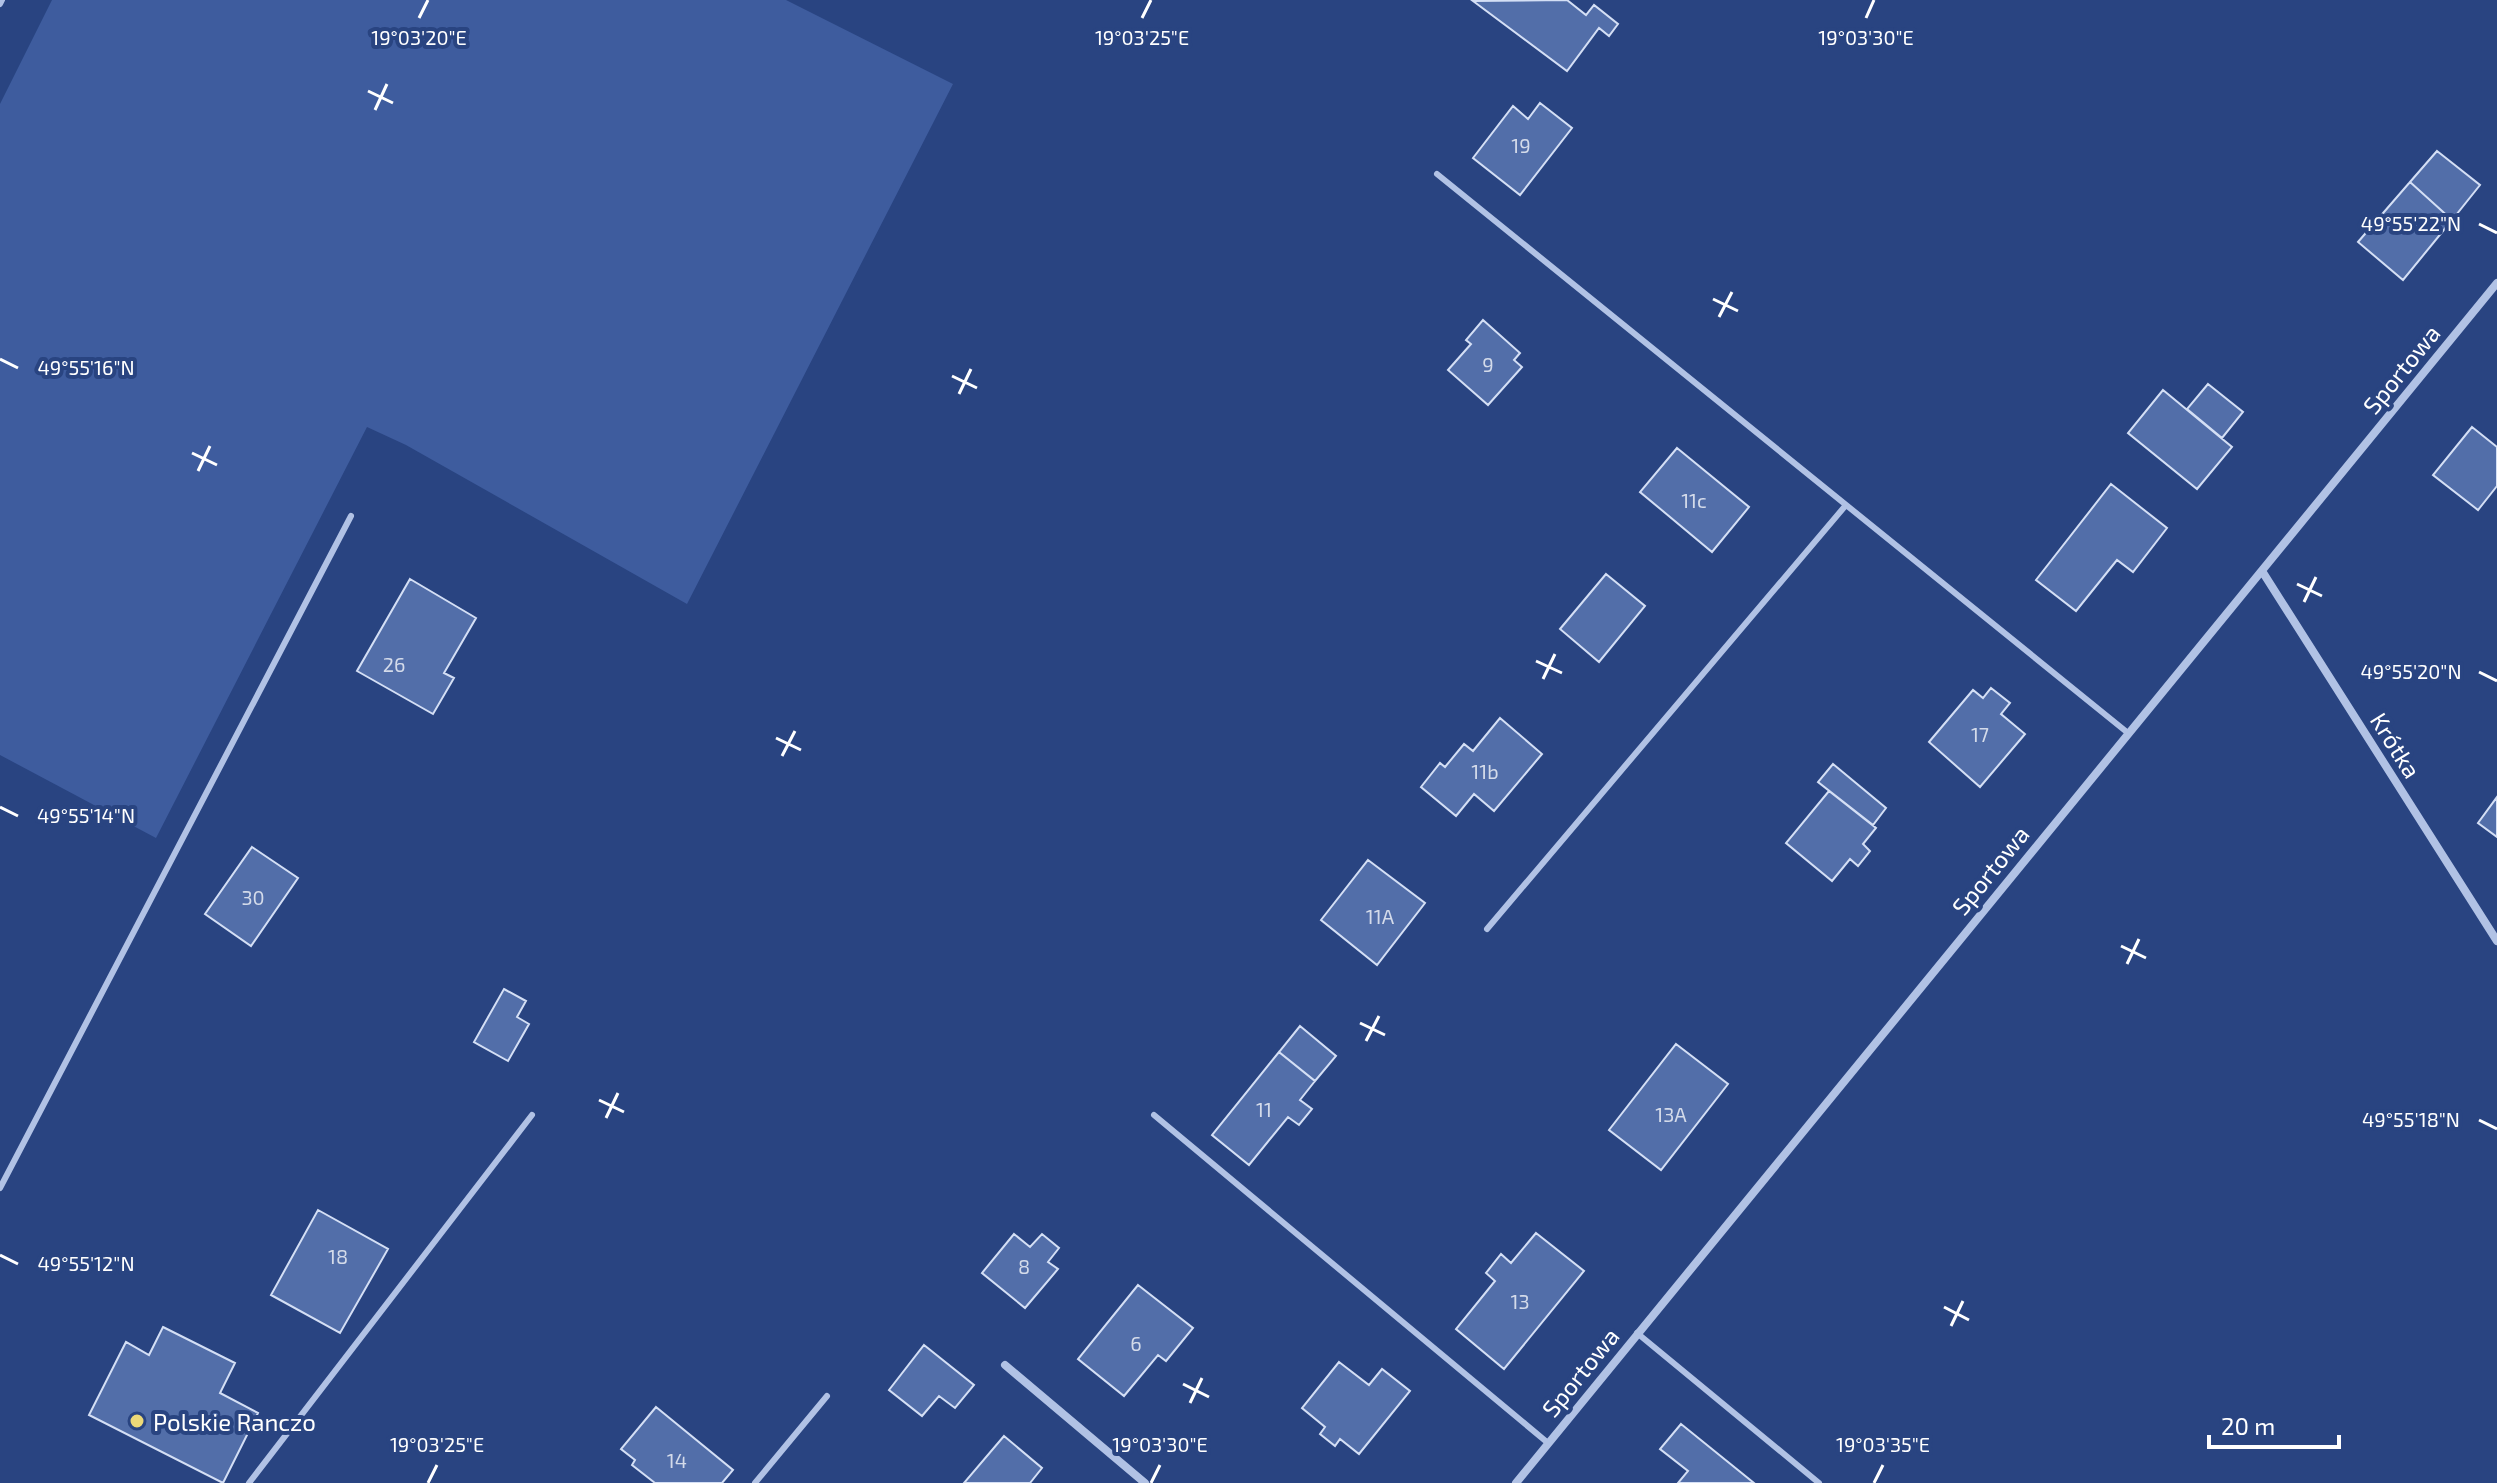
<svg xmlns="http://www.w3.org/2000/svg" width="2497" height="1483" viewBox="0 0 2497 1483" font-family="'Exo 2',sans-serif">
  <rect width="100%" height="100%" fill="#294481"/>
  <path fill="#3e5c9e" d="M52 0H786L953 84 687 604 406 445 367 427 156 838 0 755V104Z"/>
  <path fill="#526ea9" stroke="#d4dff5" stroke-width="2" d="M1567 0 1586 15 1594 5 1618 24 1609 36 1599 28 1567 71 1473 1Z
    M1540 103 1572 128 1520 195 1473 158 1513 106 1528 119Z
    M2437 151 2480 185 2452 220 2410 182Z
    M2410 182 2452 220 2403 280 2358 242Z
    M1483 320 1520 353 1514 360 1522 367 1488 405 1448 370 1471 344 1466 340Z
    M2208 384 2243 412 2222 438 2187 409Z
    M2163 390 2232 447 2197 489 2128 433Z
    M2472 427 2497 447V486L2478 510 2433 475Z
    M1677 448 1749 507 1712 552 1640 492Z
    M2111 484 2167 528 2133 572 2117 560 2076 611 2036 580Z
    M1606 574 1645 606 1599 662 1560 629Z
    M410 579 476 618 444 673 454 678 433 714 357 671Z
    M1991 688 2010 703 2001 714 2025 734 1980 787 1929 742 1973 690 1983 698Z
    M1500 718 1542 754 1494 811 1474 794 1456 816 1421 787 1440 763 1445 767 1464 744 1473 751Z
    M1833 764 1886 808 1873 825 1818 782Z
    M1829 791 1876 828 1863 844 1870 851 1858 866 1850 859 1832 881 1786 843Z
    M2497 797V837L2478 823Z
    M252 847 298 878 251 946 205 914Z
    M1368 860 1425 903 1377 965 1321 920Z
    M504 989 526 1001 517 1017 529 1024 508 1061 474 1042Z
    M1300 1026 1336 1056 1315 1081 1279 1052Z
    M1676 1044 1728 1084 1661 1170 1609 1130Z
    M1279 1052 1315 1081 1300 1100 1312 1109 1299 1125 1288 1117 1249 1165 1212 1135Z
    M318 1210 388 1249 340 1333 271 1295Z
    M1536 1233 1584 1271 1504 1369 1456 1329 1495 1281 1486 1273 1501 1254 1511 1263Z
    M1014 1234 1030 1247 1042 1234 1059 1248 1048 1262 1058 1269 1025 1308 982 1273Z
    M1138 1285 1193 1328 1166 1361 1158 1355 1124 1396 1078 1359Z
    M163 1327 235 1363 220 1393 258 1413 223 1483 89 1415 126 1342 149 1355Z
    M924 1345 974 1385 955 1408 939 1396 922 1416 889 1390Z
    M1339 1362 1369 1385 1382 1369 1410 1391 1359 1454 1340 1439 1335 1446 1320 1434 1325 1427 1302 1408Z
    M656 1407 733 1470 722 1483H655L632 1465 635 1460 621 1449Z
    M1681 1424 1754 1483H1678L1688 1471 1660 1449Z
    M1004 1436 1042 1468 1030 1483H964Z"/>
  <g fill="none" stroke-linecap="round" stroke-linejoin="round">
    <path stroke="#b1c2e5" stroke-width="6" d="M0 4 2 0
      M1437 174 2128 733
      M1487 929 1846 505
      M1154 1115 1548 1443
      M0 1188 351 516
      M1637 1333 1819 1483
      M249 1483 532 1115
      M755 1483 827 1396"/>
    <path stroke="#b1c2e5" stroke-width="8" d="M2262 571 2497 941
      M1005 1365 1145 1483
      M1516 1483 2497 283"/>
  </g>
  <path fill="none" stroke="#fff" stroke-width="3" d="M419 18 428 0M1142 18 1151 0M1866 18 1874 0M368 91 393 103M375 110 387 84M2479 224 2497 233M1713 299 1738 311M1719 317 1732 292M0 359 18 368M952 376 977 388M959 394 971 369M192 453 217 465M198 471 210 446M2297 584 2322 596M2304 602 2316 577M1536 661 1562 673M2479 672 2497 681M1543 679 1555 654M776 738 801 750M782 756 795 731M0 807 18 816M2121 946 2146 958M2127 964 2139 939M1360 1023 1385 1035M1366 1041 1379 1016M599 1100 624 1112M606 1118 618 1093M2479 1120 2497 1129M0 1255 18 1264M1944 1307 1969 1320M1951 1326 1963 1301M1183 1384 1209 1397M1190 1403 1202 1378M428 1483 437 1465M1151 1483 1160 1465M1874 1483 1883 1465"/>
  <circle fill="#ecd978" stroke="#294481" stroke-width="3" cx="137" cy="1421" r="8"/>
  <g text-anchor="middle" dominant-baseline="central" stroke-width="8" stroke-linejoin="round" paint-order="stroke">
    <g font-size="20" fill="#d4dbea">
      <text x="1521" y="145">19</text>
      <text x="1488" y="364">9</text>
      <text x="1694" y="500">11c</text>
      <text x="394" y="664">26</text>
      <text x="1980" y="734">17</text>
      <text x="1485" y="771">11b</text>
      <text x="253" y="897">30</text>
      <text x="1380" y="916">11A</text>
      <text x="1264" y="1109">11</text>
      <text x="1671" y="1114">13A</text>
      <text x="338" y="1256">18</text>
      <text x="1024" y="1266">8</text>
      <text x="1520" y="1301">13</text>
      <text x="1136" y="1343">6</text>
      <text x="677" y="1460">14</text>
    </g>
    <g font-size="24" fill="#fff" stroke="#294481">
      <text transform="translate(2401 369) rotate(-51)">Sportowa</text>
      <text transform="translate(2396 745) rotate(58)">Krótka</text>
      <text transform="translate(1990 870) rotate(-51)">Sportowa</text>
      <text transform="translate(1580 1372) rotate(-51)">Sportowa</text>
    </g>
    <g font-size="24" fill="#fff" stroke="#294481" text-anchor="start">
      <text x="153" y="1421">Polskie Ranczo</text>
    </g>
  </g>
  <g font-size="20" text-anchor="middle" fill="#fff" stroke="#294481" stroke-width="8" stroke-linejoin="round" paint-order="stroke">
    <text x="419" y="45">19°03'20"E</text>
    <text x="1866" y="45">19°03'30"E</text>
    <text x="1142" y="45">19°03'25"E</text>
    <text x="2411" y="231">49°55'22"N</text>
    <text x="86" y="375">49°55'16"N</text>
    <text x="2411" y="679">49°55'20"N</text>
    <text x="86" y="823">49°55'14"N</text>
    <text x="2411" y="1127">49°55'18"N</text>
    <text x="86" y="1271">49°55'12"N</text>
    <text x="437" y="1452">19°03'25"E</text>
    <text x="1160" y="1452">19°03'30"E</text>
    <text x="1883" y="1452">19°03'35"E</text>
  </g>
  <path d="M2209 1435v12h130v-12" fill="none" stroke="#ffffff" stroke-width="4"/>
  <text x="2221" y="1435" font-size="24" fill="#ffffff" stroke="#294481" stroke-width="6" paint-order="stroke">20 m</text>
</svg>
